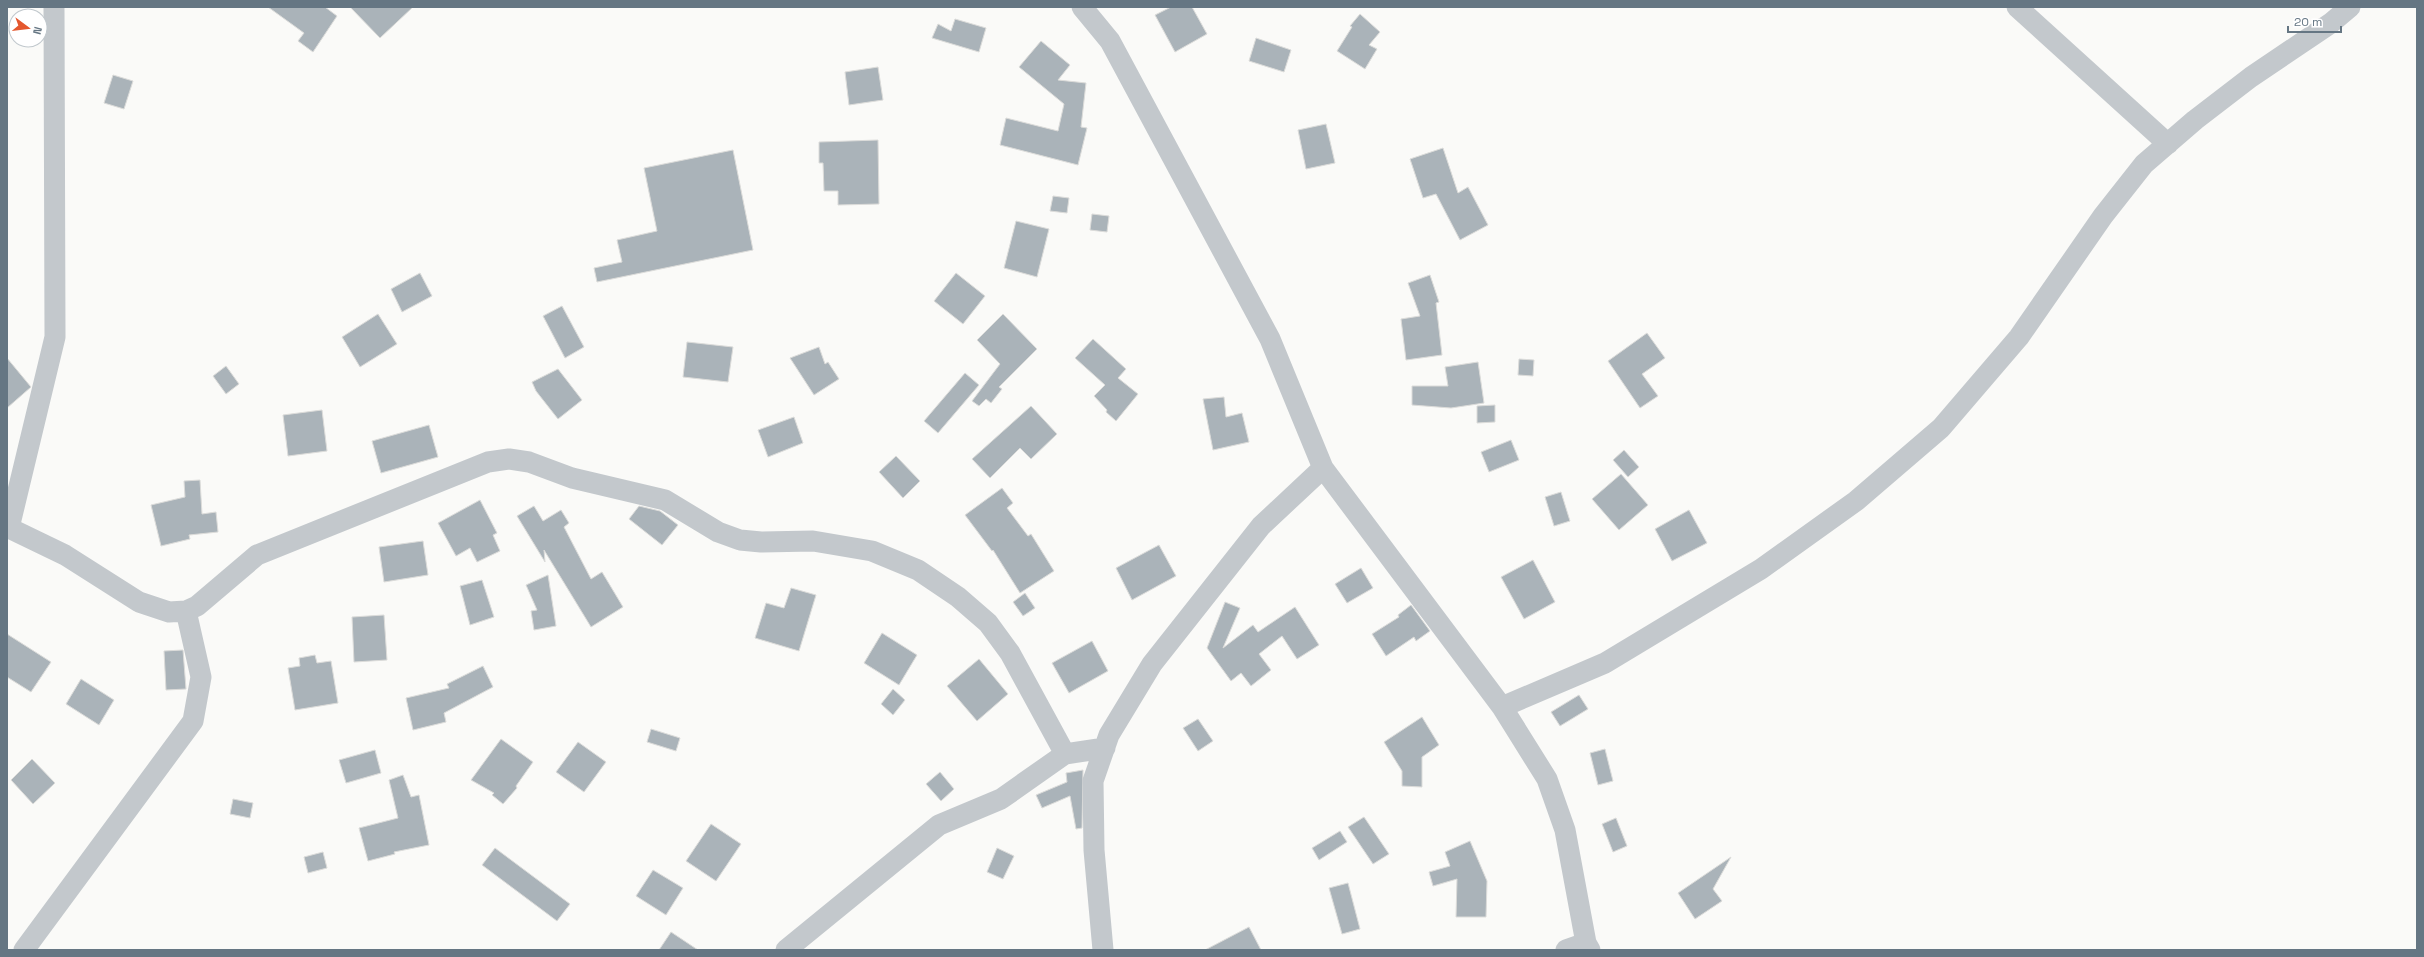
<svg xmlns="http://www.w3.org/2000/svg" width="2424" height="957" viewBox="0 0 2424 957" font-family="'Space Grotesk',sans-serif">
  <rect width="100%" height="100%" fill="#fafaf8"/>
  <path fill="#aab3b9" stroke="#dcdcda" d="M268 7H325L337 16 313 52 298 41 304 33Z
    M350 7H413L380 38Z
    M1171 7H1192L1207 34 1175 52 1155 15Z
    M1360 14 1380 32 1369 45 1377 49 1365 69 1337 51 1352 27 1350 26Z
    M955 19 986 28 979 52 932 38 938 24 951 31Z
    M1256 38 1291 50 1284 72 1249 61Z
    M1041 41 1070 65 1058 80 1086 83 1081 127 1087 128 1078 165 1000 145 1006 118 1058 131 1064 104 1019 67Z
    M878 67 883 100 849 105 845 72Z
    M113 75 133 81 124 109 104 103Z
    M1326 124 1335 163 1306 169 1298 130Z
    M878 140 879 204 838 205V191H824L823 163H819V142Z
    M1443 148 1458 193 1468 187 1488 225 1460 240 1436 194 1423 198 1410 159Z
    M733 150 753 250 597 282 594 268 622 262 617 240 657 231 644 168Z
    M1053 196 1069 198 1067 213 1050 211Z
    M1092 214 1109 216 1107 232 1090 230Z
    M1016 221 1049 229 1037 277 1004 268Z
    M420 273 432 296 402 312 391 289Z
    M956 273 985 296 963 324 934 301Z
    M1430 275 1439 302 1436 303 1442 355 1406 360 1401 319 1420 316 1408 283Z
    M562 306 584 347 565 358 543 316Z
    M378 314 397 344 360 367 342 337Z
    M1003 314 1037 349 999 387 1002 389 991 403 986 399 979 406 972 401 1000 364 977 340Z
    M1647 333 1665 358 1642 374 1658 396 1640 408 1608 361Z
    M1093 339 1126 369 1118 378 1138 394 1116 421 1106 412 1107 410 1094 396 1105 385 1075 358Z
    M687 342 733 347 728 382 683 377Z
    M819 347 825 364 828 362 839 379 814 395 790 358Z
    M7 358 31 387 7 408Z
    M1519 359 1534 360 1533 376 1518 375Z
    M1478 362 1484 403 1451 408 1412 405V386H1448L1445 367Z
    M226 366 239 384 226 394 213 376Z
    M558 369 582 400 558 419 536 391 532 382Z
    M965 373 979 385 938 433 924 421Z
    M1224 397 1226 417 1242 413 1249 442 1213 450 1203 399Z
    M1495 405V422L1477 423V406Z
    M1031 406 1057 434 1031 459 1020 448 990 478 972 459Z
    M322 410 327 451 288 456 283 415Z
    M794 417 803 443 768 457 758 430Z
    M429 425 438 457 381 473 372 441Z
    M1511 440 1519 460 1489 472 1481 452Z
    M1624 450 1639 467 1628 477 1613 460Z
    M896 456 920 481 903 498 879 472Z
    M1621 474 1648 505 1619 530 1592 499Z
    M200 480 202 514 216 512 218 532 189 535 190 539 161 546 151 505 185 497 184 481Z
    M1002 488 1013 503 1007 508 1028 536 1031 534 1054 571 1020 593 993 550 992 551 965 515Z
    M1561 492 1570 521 1554 526 1545 497Z
    M480 500 497 533 493 535 500 551 477 562 470 548 456 556 438 523Z
    M534 506 543 521 561 510 569 523 564 527 591 579 602 572 623 607 591 627 544 550 545 562 517 516Z
    M639 506 660 511 678 525 662 545 629 519Z
    M1689 510 1707 543 1672 561 1655 529Z
    M423 541 428 575 384 582 379 547Z
    M1159 545 1176 576 1132 600 1116 568Z
    M1533 560 1555 602 1524 619 1501 577Z
    M1361 568 1373 588 1347 603 1335 584Z
    M548 575 556 626 534 630 531 611 537 610 526 585Z
    M482 580 494 617 470 625 460 586Z
    M791 588 816 595 799 651 755 638 766 603 784 608Z
    M1025 593 1035 608 1023 616 1013 602Z
    M1225 602 1240 608 1223 648 1253 625 1258 632 1295 607 1319 645 1297 659 1282 636 1259 654 1271 670 1251 686 1241 673 1231 681 1207 648Z
    M1411 605 1430 631 1416 641 1414 637 1386 656 1372 634 1399 617 1398 615Z
    M384 615 387 660 354 662 352 617Z
    M882 633 917 655 899 685 864 663Z
    M7 634 51 662 31 692 7 677Z
    M1092 641 1108 671 1069 693 1052 663Z
    M183 650 186 689 166 690 164 651Z
    M315 655 317 663 331 661 338 703 295 710 288 668 300 666 299 658Z
    M979 659 1008 694 977 721 947 686Z
    M483 666 493 687 444 713 446 722 413 730 406 698 449 688 447 684Z
    M81 679 114 700 99 725 66 704Z
    M893 689 905 700 893 715 881 704Z
    M1579 695 1588 709 1560 726 1551 712Z
    M1422 717 1439 745 1422 757V787L1402 786V771L1384 742Z
    M1198 719 1213 741 1198 751 1183 728Z
    M651 729 680 738 676 751 647 742Z
    M501 739 533 762 516 786 517 788 503 804 492 795 494 793 471 780Z
    M578 742 606 762 584 792 556 772Z
    M1605 749 1613 781 1598 785 1590 753Z
    M375 750 381 773 346 783 339 760Z
    M32 759 55 783 33 804 11 780Z
    M1083 770 1082 828 1076 829 1070 796 1042 808 1036 795 1067 782 1066 773Z
    M940 772 954 789 941 801 926 784Z
    M403 775 411 797 419 795 429 845 394 852 395 854 368 861 359 828 398 818 389 780Z
    M233 799 253 803 250 818 230 814Z
    M1364 817 1389 854 1373 864 1348 827Z
    M1616 818 1627 846 1613 852 1602 824Z
    M711 824 741 844 716 881 686 861Z
    M1340 831 1347 842 1319 860 1312 848Z
    M1470 841 1487 881 1486 917H1456L1457 879 1433 886 1429 872 1450 866 1445 852Z
    M495 848 570 904 557 921 482 865Z
    M997 848 1014 856 1003 879 987 872Z
    M323 852 327 868 308 873 304 857Z
    M1731 857 1713 889 1722 901 1695 919 1678 893Z
    M653 870 683 888 666 915 636 896Z
    M1348 883 1360 929 1342 934 1329 888Z
    M1249 927 1261 950H1205Z
    M671 932 698 950H659Z"/>
  <g fill="none" stroke-linecap="round" stroke-linejoin="round">
    <path stroke="#c3c8cc" stroke-width="21" d="M1082 7 1110 41 1270 339 1323 468 1502 707 1547 779 1565 830 1586 943 1590 950
      M2017 7 2168 144
      M7 527 65 555 139 602 169 612 186 611 197 606 257 555 488 462 509 459 529 462 572 478 665 500 718 532 740 540 761 542 813 541 872 551 918 570 958 597 988 623 1010 653 1065 754
      M9 528 55 337 54 7
      M1502 707 1605 663 1761 569 1856 501 1941 428 2019 337 2103 216 2144 164 2195 120 2251 77 2331 23 2350 7
      M24 950 193 721 201 677 186 611
      M786 950 939 825 1001 799 1065 754 1105 748
      M1103 950 1094 850 1093 781 1109 735 1152 664 1261 526 1323 468
      M1566 950 1586 943"/>
  </g>
  <rect width="2424" height="957" fill="none" stroke="#657683" stroke-width="16"/>
  <g transform="translate(28 28) rotate(105)"><circle r="19" fill="#ffffff" stroke="#c1c8cd"/>
  <path d="M0-3L7 15L0 10L-7 15Z" fill="#e4572e"/>
  <text y="-6" font-size="11" font-weight="bold" text-anchor="middle" fill="#657683">N</text>
  </g>
  <path d="M2288 26v6h53v-6" fill="none" stroke="#657683" stroke-width="2"/>
  <text x="2294" y="26" font-size="12" fill="#657683" stroke="#ffffff" stroke-width="3" paint-order="stroke">20 m</text>
</svg>
